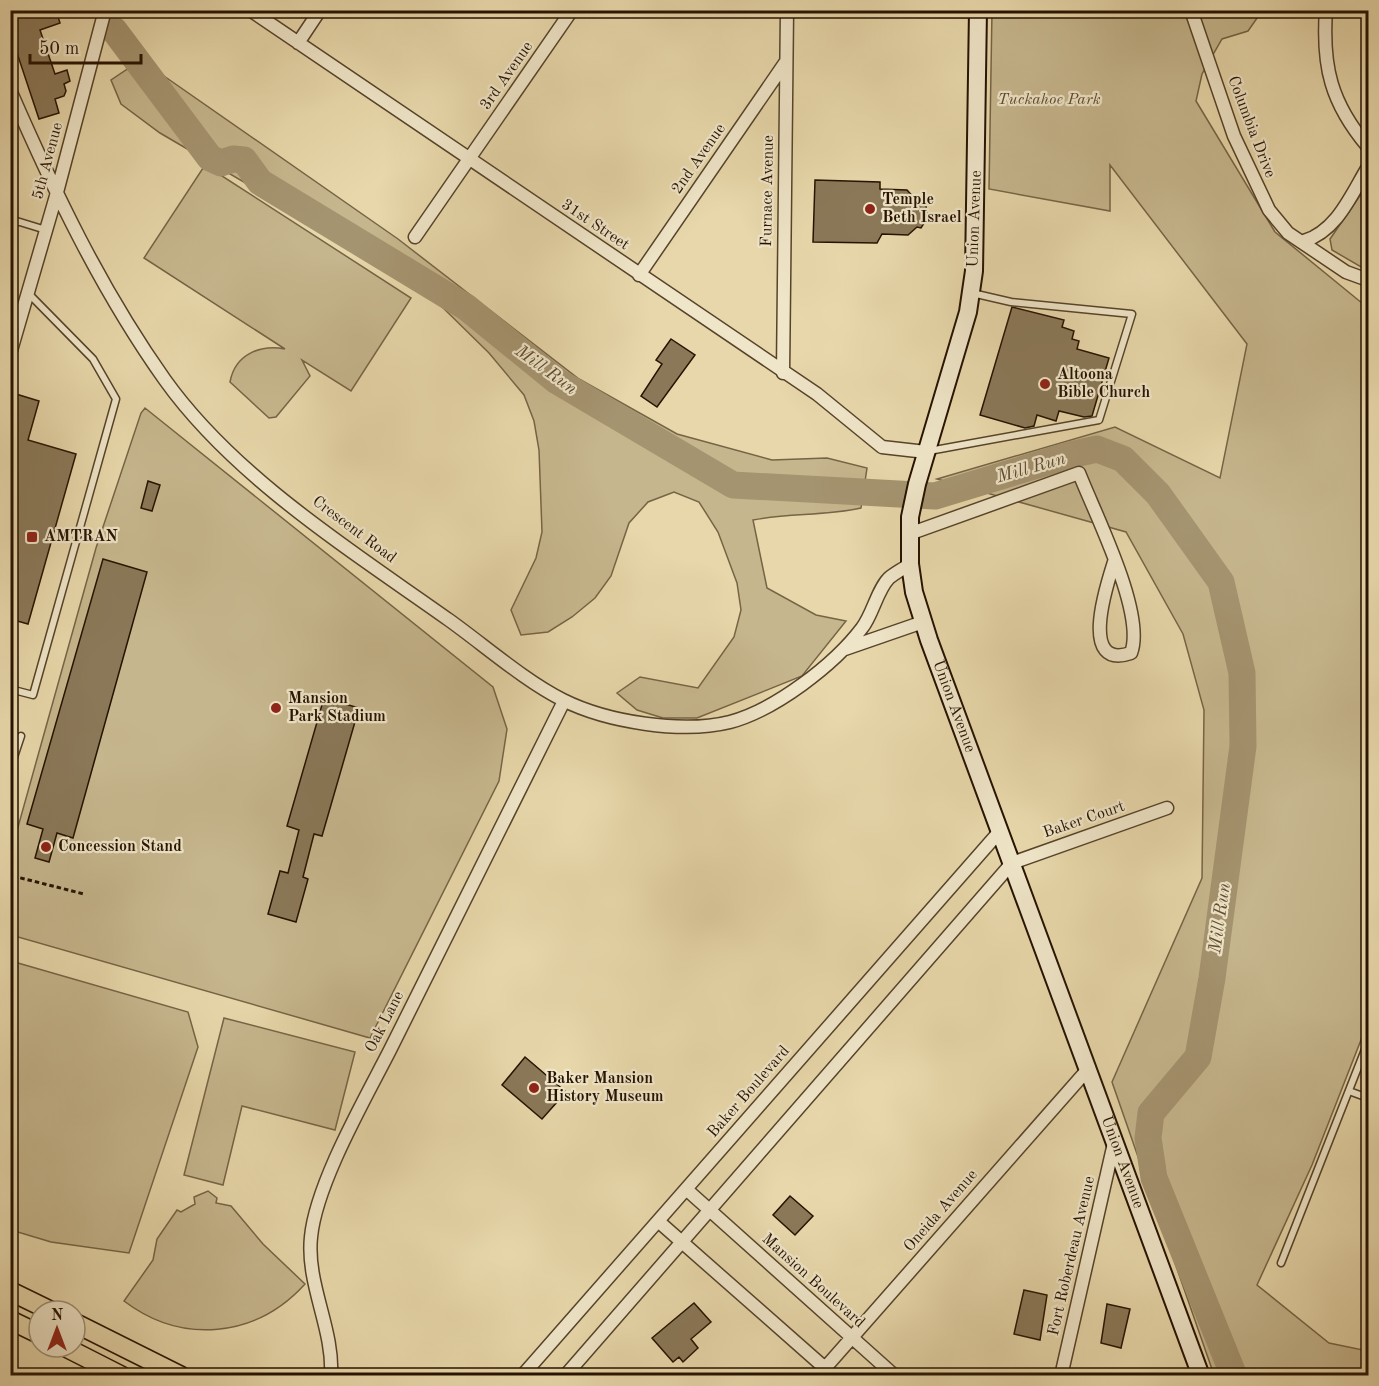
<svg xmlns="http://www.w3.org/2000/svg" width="1379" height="1386" viewBox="0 0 1379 1386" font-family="'Old Standard TT',serif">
  <rect width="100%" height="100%" fill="#e7d7aa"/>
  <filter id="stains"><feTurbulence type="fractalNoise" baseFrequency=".00333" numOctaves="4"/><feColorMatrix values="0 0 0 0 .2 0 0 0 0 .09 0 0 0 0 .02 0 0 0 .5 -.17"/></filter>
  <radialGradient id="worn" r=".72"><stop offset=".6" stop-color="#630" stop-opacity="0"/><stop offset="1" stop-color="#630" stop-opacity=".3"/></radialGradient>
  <path fill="#c6b68d" stroke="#766446" stroke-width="1.5" d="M992 11H1262L1248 31 1222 39 1202 74 1196 101 1275 232 1368 308V1022L1312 1165 1257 1285 1329 1343 1368 1351V1375H1214L1112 1082 1202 878 1204 710 1183 634 1126 532 937 479 1115 427 1220 478 1247 344 1110 165V211L989 189Z
    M141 60 398 239 579 379 677 434 772 460 827 458 867 468 861 508C825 516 788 513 753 520L767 588 816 615 846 621 802 676 697 718H663L637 710 617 693 640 677 698 688 734 637 741 610 737 583 718 532 699 502 674 492 648 502 629 523 611 576 595 598 572 617 548 632 521 635 511 610 536 558 542 532 539 450 534 421 524 395 489 353 433 298 285 206 160 133 121 104 111 80Z
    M205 165 411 298 351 391 302 360 310 376 276 417 269 418 230 382C235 354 261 344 285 349L144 258Z
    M1368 184V271L1332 250 1330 239Z
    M145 408 493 687 507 729 499 781 370 1038 11 935V852L96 548 141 413Z
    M11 961 188 1012 198 1047 129 1253 51 1242 11 1230Z
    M224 1018 355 1052 335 1130 242 1106 223 1185 184 1175Z
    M208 1191 217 1198 216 1203 231 1206 263 1244 305 1284C256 1338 182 1345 124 1301L153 1260 157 1239 177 1210 181 1212 195 1204 194 1197Z"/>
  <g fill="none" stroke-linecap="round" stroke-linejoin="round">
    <path stroke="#a59470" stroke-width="27" d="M114 30 210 158 221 163 233 159 244 160 260 182 466 307 557 381 733 485 935 496 1070 455 1097 449 1123 459 1158 494 1221 582 1242 673 1243 746 1212 978 1198 1057 1151 1113 1148 1138 1154 1178 1234 1376"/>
  </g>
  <path fill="#8a7858" stroke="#261200" stroke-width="1.5" d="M10 10H56L60 23 40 30 55 74 67 70 70 81 64 84 66 91 64 96 55 99 59 113 39 119 10 32Z
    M815 180 880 182V189L907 190 916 200 925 201 928 217 921 228 917 227 908 235 882 234 877 243 813 242Z
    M1012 307 1064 320 1062 327 1074 331 1072 339 1079 341 1077 349 1109 358 1092 416 1084 417 1059 411 1056 421 1037 415 1034 426 1025 428 980 415Z
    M671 339 695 355 657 407 641 396 662 364 656 360Z
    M16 394 39 401 28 440 76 454 28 624 10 619V413Z
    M148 481 160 485 152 511 141 508Z
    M103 559 147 572 73 838 57 833 49 862 35 858 43 829 27 824Z
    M324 698 359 708 322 836 314 834 303 877 308 879 296 922 268 914 280 871 288 873 299 830 287 826Z
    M525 1057 566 1092 542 1119 502 1085Z
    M790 1196 813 1216 795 1235 773 1215Z
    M1024 1290 1047 1295 1040 1340 1014 1334Z
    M694 1303 711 1322 691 1339 698 1348 683 1362 679 1357 673 1362 652 1338Z
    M1107 1304 1130 1309 1121 1348 1101 1343Z"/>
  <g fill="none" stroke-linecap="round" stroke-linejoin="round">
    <g stroke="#56432a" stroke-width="9">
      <path id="lane" d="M10 219 46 230
        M10 234 15 221
        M929 451 1099 420 1132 314 1011 302 972 293
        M10 689 33 695 116 399 93 359 29 294
        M10 769 21 736
        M1349 1091 1368 1098
        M1281 1263 1368 1042"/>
    </g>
    <g stroke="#56432a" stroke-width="15">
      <path id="street" d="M250 10 817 394 882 447 926 452
        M850 10 978 11
        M1191 10 1234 136 1269 210 1288 233 1346 272 1368 280
        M1326 10C1322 67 1331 103 1368 147
        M298 43 320 10
        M10 90C54 191 101 290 165 380 235 478 352 551 449 620 484 645 525 681 563 700 607 722 682 734 730 722 775 710 834 665 862 628 873 614 877 590 889 578 895 573 903 569 910 564
        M415 237 572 10
        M1304 241C1337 231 1351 195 1368 167
        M639 275 785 63
        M10 354 56 196 105 10
        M783 373 787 10
        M909 534 1079 473C1095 514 1146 614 1131 653 1078 671 1107 584 1114 562
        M845 649 923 622
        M686 1189 895 1376
        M658 1221 834 1376
        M331 1376C334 1329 306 1284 311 1237 316 1184 365 1099 390 1050 448 933 506 817 564 701
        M522 1376 1000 831
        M565 1376 1012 863 1167 808
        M818 1376 1089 1068
        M1061 1376 1114 1143"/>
    </g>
    <g stroke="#261200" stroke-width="20">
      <g id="secondary">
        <path id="s1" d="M978 10 974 271 968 312 917 484 910 517V564L914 592 929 640 1201 1376"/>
      </g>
    </g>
    <g stroke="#261200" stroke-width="21">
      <path id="primary" d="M10 1291 51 1311
        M10 1320 39 1334
        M75 1323 181 1376
        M65 1347 122 1376"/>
    </g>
    <path stroke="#261200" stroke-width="3" stroke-dasharray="4.5 3" stroke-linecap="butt" d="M13 876 84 894"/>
    <use href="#lane" stroke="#efe5c8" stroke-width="6"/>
    <use href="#street" stroke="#efe5c8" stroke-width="12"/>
    <use href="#secondary" stroke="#efe5c8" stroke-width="16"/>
    <use href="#primary" stroke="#e7d7aa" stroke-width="18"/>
  </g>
  <g fill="#8f2418" stroke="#efe5c8" stroke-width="2">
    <circle cx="870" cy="209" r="6"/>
    <circle cx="1045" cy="384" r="6"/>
    <rect x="26" y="531" width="12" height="12" rx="3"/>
    <circle cx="276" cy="708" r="6"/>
    <circle cx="46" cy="847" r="6"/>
    <circle cx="534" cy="1088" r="6"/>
  </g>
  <g text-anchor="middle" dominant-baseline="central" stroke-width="4.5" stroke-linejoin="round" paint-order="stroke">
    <g font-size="16" fill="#261200" stroke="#efe5c8">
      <text transform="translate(507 76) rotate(-55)">3rd Avenue</text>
      <text transform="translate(1251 127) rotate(69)">Columbia Drive</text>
      <text transform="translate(699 159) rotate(-55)">2nd Avenue</text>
      <text transform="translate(48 161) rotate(-75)">5th Avenue</text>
      <text transform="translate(768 191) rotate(-89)">Furnace Avenue</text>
      <text transform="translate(975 219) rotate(-88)">Union Avenue</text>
      <text transform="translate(595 225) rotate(34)">31st Street</text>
      <text transform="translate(354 530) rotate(37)">Crescent Road</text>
      <text stroke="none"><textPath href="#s1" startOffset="712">Union Avenue</textPath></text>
      <text transform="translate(1084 820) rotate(-19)">Baker Court</text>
      <text transform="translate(385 1022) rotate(-63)">Oak Lane</text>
      <text transform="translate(749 1092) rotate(-49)">Baker Boulevard</text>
      <text stroke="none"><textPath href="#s1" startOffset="1198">Union Avenue</textPath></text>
      <text transform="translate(941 1211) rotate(-49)">Oneida Avenue</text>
      <text transform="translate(1072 1256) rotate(-77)">Fort Roberdeau Avenue</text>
      <text transform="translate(813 1281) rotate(42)">Mansion Boulevard</text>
    </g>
    <g font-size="16" font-style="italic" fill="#5e4b31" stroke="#efe5c8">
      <text x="1049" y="100">Tuckahoe Park</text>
    </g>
    <g font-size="16" font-weight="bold" fill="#261200" stroke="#efe5c8" text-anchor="start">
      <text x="882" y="200">Temple<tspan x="882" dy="18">Beth Israel</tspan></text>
      <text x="1057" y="375">Altoona<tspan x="1057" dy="18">Bible Church</tspan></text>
      <text x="44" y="537">AMTRAN</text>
      <text x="288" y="699">Mansion<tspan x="288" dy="18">Park Stadium</tspan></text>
      <text x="58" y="847">Concession Stand</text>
      <text x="546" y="1079">Baker Mansion<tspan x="546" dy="18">History Museum</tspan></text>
    </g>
    <g font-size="18" font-style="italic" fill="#5f4c32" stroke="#efe5c8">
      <text transform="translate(546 370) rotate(36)">Mill Run</text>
      <text transform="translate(1031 468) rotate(-16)">Mill Run</text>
      <text transform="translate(1220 918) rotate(-82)">Mill Run</text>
    </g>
  </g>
  <rect width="1379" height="1386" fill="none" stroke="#e7d7aa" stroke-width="36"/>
  <rect x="12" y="12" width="1355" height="1362" fill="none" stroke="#261200" stroke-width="3"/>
  <rect x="18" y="18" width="1343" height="1350" fill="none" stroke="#261200" stroke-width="1.5"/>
  <g transform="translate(57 1329)"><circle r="28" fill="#efe5c8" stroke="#9f9178" stroke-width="1.5"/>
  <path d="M0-4.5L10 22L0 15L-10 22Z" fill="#8f2418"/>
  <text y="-9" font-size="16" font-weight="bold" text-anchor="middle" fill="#261200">N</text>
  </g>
  <path d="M30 54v9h111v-9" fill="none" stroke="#261200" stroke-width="3"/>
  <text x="39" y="54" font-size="18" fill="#261200" stroke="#efe5c8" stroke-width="4.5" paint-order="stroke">50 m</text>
  <rect width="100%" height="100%" filter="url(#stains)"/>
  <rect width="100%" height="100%" fill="url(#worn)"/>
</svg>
